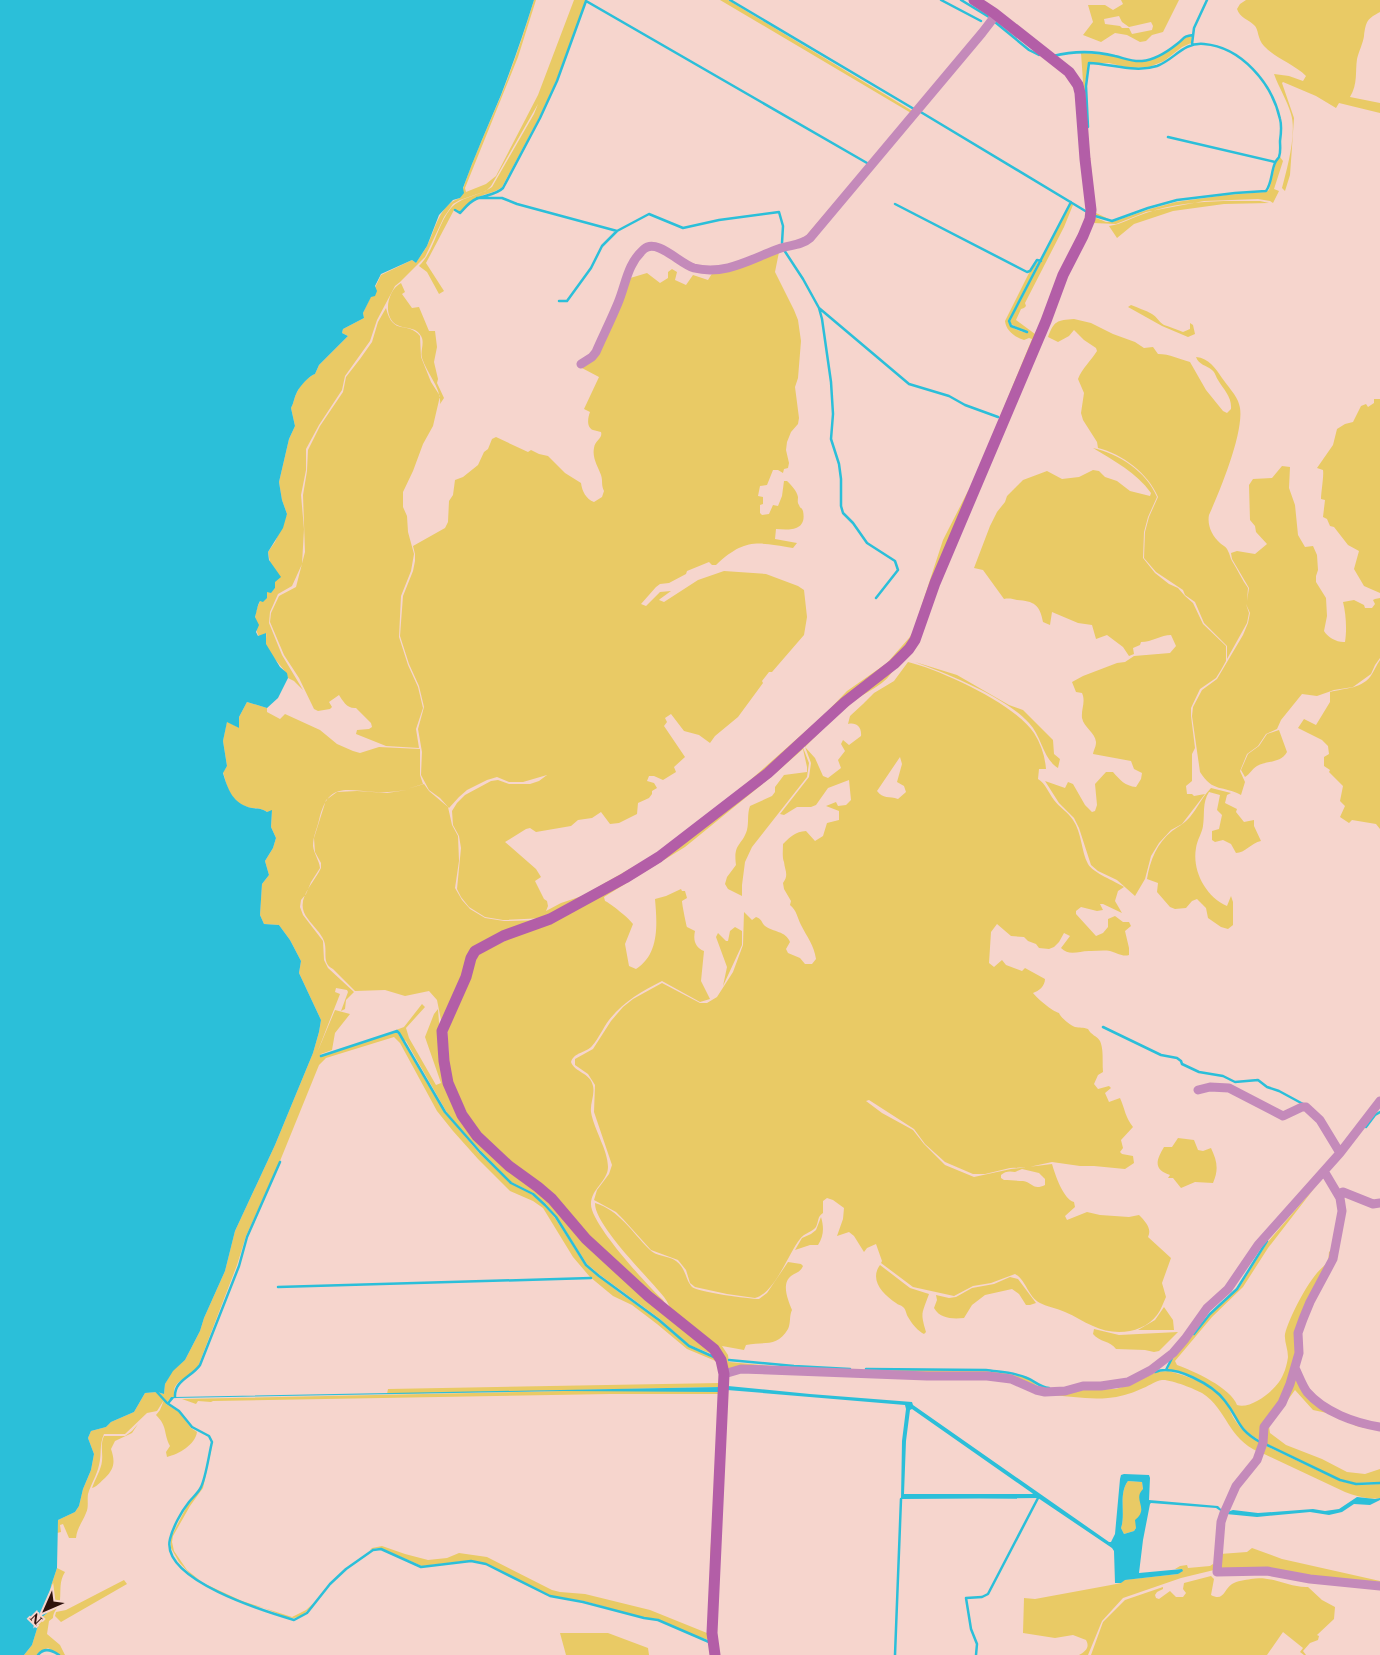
<svg xmlns="http://www.w3.org/2000/svg" width="1380" height="1655" viewBox="0 0 1380 1655" font-family="'Times New Roman',serif">
  <rect width="100%" height="100%" fill="#f6d5cd"/>
  <path fill="#e9ca65" fill-rule="evenodd" d="M534 0H536L518 57 465 188 466 192 486 184 496 176 538 95 574 0H586L556 81 539 118 502 187C495 193 486 193 479 197 470 200 466 206 460 212L454 210 426 263 444 291 439 294 427 272 419 266C435 250 437 225 451 208 462 196 480 196 492 187L534 114 538 104 491 186 486 191 460 200 453 204 444 217 425 257 400 282 395 286 377 320 370 341 345 376 342 390 319 425 306 449V470L301 495 304 529 302 564 292 586 278 594 270 612 269 623 282 655 303 690 294 681 288 678C285 667 269 656 266 645 265 641 267 637 266 633L259 637C251 619 256 605 267 591L271 592 275 588 268 552 275 542 287 514 282 500 279 482 289 439 295 426 291 408C294 403 294 397 297 392 300 385 309 376 315 374L319 365 348 336 342 333 343 329 364 318 363 313 381 275 412 260 416 263C419 257 424 252 427 246 436 228 439 205 460 198 471 163 486 131 500 98 513 66 524 33 534 0Z
    M720 0H728L914 112 808 238 794 242 806 236 911 113Z
    M1121 0H1179L1163 32 1152 35 1146 41 1140 42 1127 35 1115 33 1101 42 1083 35 1093 22 1088 5H1105L1113 10 1123 4ZM1119 16 1122 22 1129 27 1151 22 1153 26 1152 30 1132 34 1129 28H1122L1120 26 1105 24 1104 19Z
    M1246 0H1380V12C1367 19 1366 21 1364 36 1363 43 1359 51 1357 59 1355 73 1358 83 1350 97L1380 103V113L1339 103 1336 108 1316 96 1283 82 1282 83 1294 118 1290 175 1285 191 1282 188C1287 169 1297 133 1291 114 1287 100 1279 88 1274 74L1289 76 1303 81 1306 76C1294 64 1276 59 1264 46 1257 39 1259 29 1254 25 1248 19 1240 18 1237 9L1240 4Z
    M1192 36 1191 43 1182 47 1164 61 1149 67 1129 68 1109 63H1088L1085 86 1087 128 1096 213 1111 220 1094 215V217L1106 222H1112L1150 209 1176 202 1226 195 1266 192 1269 190 1276 162 1280 157 1283 161 1274 189 1279 191 1273 203 1270 201 1258 199 1204 201 1146 212 1116 224 1093 223 1081 53C1091 54 1102 54 1113 56 1130 59 1137 65 1155 58 1169 53 1178 38 1192 36Z
    M1224 201H1260L1269 203 1224 204 1173 211 1134 224 1117 238 1109 226C1123 224 1133 217 1146 213 1171 204 1198 202 1224 201Z
    M1071 203 1073 205 1064 227 1025 303 1026 306 1024 308 1021 309 1016 320 1035 334 1089 215 912 641 788 753 657 856 545 918 503 920 485 917 469 907 461 897 457 889 461 848 459 836 453 825 452 811 457 803 465 795 491 781 498 780 509 784H530L539 781 547 775 523 782H509L497 777 487 780 467 790 459 797 449 808 440 798 429 790 421 775 422 752 418 729 424 707 419 686 409 664 400 636 403 596 413 571 415 561V554L413 546 445 528 448 522 449 501 453 495 455 480 463 477 478 465 484 452 488 449 492 439 496 437 528 452 531 450 539 454 548 456 565 473 581 483C582 491 586 499 594 502L602 497 604 491C601 485 603 481 601 475 598 467 592 458 594 448 595 440 603 439 601 432 598 431 596 431 593 430 586 427 588 417 590 412L584 409 599 377 580 367 588 362 627 279 647 273 660 283 668 278V272L672 269 677 272 675 280 686 285 693 275 708 280 713 272 779 252 775 272 794 310 798 320 801 341 798 378 795 387 799 418 798 424 791 432 787 442 786 450 789 463 788 468 784 469 783 473 778 470H773L767 485 760 486 758 496 763 497V504L760 505V513L762 515 769 514 773 505 778 506 782 496 784 481H787C791 485 797 491 798 497 798 500 797 502 799 505 801 510 801 506 803 511 807 531 790 530 776 529L775 539 797 543 793 548C757 542 745 538 716 565H712L709 562 687 571 686 574 669 583 660 584 656 587 641 604 646 606 660 592 671 591 660 599 659 600 664 602 698 580 724 571 766 574 798 586 804 590 807 617 804 635 772 672H769L762 681 763 683 738 717 715 736 710 743 699 735 684 731 671 714 665 718 667 722 664 726 685 757 674 767 676 772 663 780 654 776H649L647 781 654 783 657 788 652 791V794L649 798 638 803 637 814 619 823 610 824 601 812 592 818 578 820 571 826 536 832 530 828 526 829 505 842 536 869 541 877 535 881 544 899 547 901 548 906 546 911 561 903 582 896 656 854 747 783 825 714 847 691 887 663 909 638 913 632 943 540 968 491 970 490 1032 339 1029 338 1024 340C1015 337 1006 331 1005 321L1029 273 1038 261H1039L1008 321C1010 329 1020 331 1027 333L1011 324 1010 321Z
    M401 283 405 292 402 294 412 308 419 307 429 331H435L437 347 434 362 438 379 437 383 444 398 440 404C442 389 427 374 422 358 420 351 425 342 421 336 415 325 402 330 394 323 383 313 388 290 401 283Z
    M1131 305C1138 308 1145 310 1152 314 1157 317 1159 322 1164 325 1170 327 1176 329 1183 332L1190 329V323L1193 325 1195 334 1188 337 1162 326 1128 307Z
    M386 308C393 337 407 320 420 336L421 357 431 382 440 396 433 426 423 444 413 471 403 492V507L407 516 408 532 414 554 411 571 401 596 399 637 408 665 418 687 423 708 416 729 419 748 386 746 356 734 357 730 369 729 372 727 371 723 356 708C347 709 343 701 339 695L329 702 332 707 330 709 318 711 314 709 299 678 284 655 270 622 271 613 279 596 296 587 305 552 303 495 307 471 308 450 320 426 343 392 346 377 360 359 372 342 378 322Z
    M1074 319 1091 323 1113 334 1135 342 1144 348 1153 347 1158 354C1170 354 1179 359 1190 362L1206 390 1223 411 1227 413 1231 409C1232 397 1224 390 1218 380 1216 377 1215 372 1212 370 1206 365 1199 365 1196 357 1209 358 1216 369 1222 378 1227 385 1237 396 1239 404 1247 426 1219 493 1209 515 1207 525 1212 536 1220 543 1223 546 1226 546 1228 551 1230 554 1230 558 1232 561 1238 570 1242 580 1248 588L1247 601 1249 588 1232 559 1231 553 1237 551 1255 554 1267 544 1256 532 1255 526 1250 520 1249 485 1253 479 1272 478 1282 466 1290 467 1289 488 1295 505 1298 535 1305 547 1313 546 1317 555 1318 570 1316 576V582L1326 598 1327 616 1324 631C1327 637 1338 643 1345 642 1347 630 1346 614 1343 602L1354 600 1364 605 1365 608H1372L1375 604 1373 600 1375 599 1380 598V658L1375 665 1371 674 1353 687 1334 690 1317 696 1302 694 1281 720 1277 729 1266 734 1258 746 1247 754 1240 771 1245 782 1241 795C1223 785 1213 793 1200 772L1192 716 1193 707 1202 690 1217 679 1243 635 1248 623 1250 613 1246 604 1249 613 1247 623 1227 659V646L1204 623 1195 602 1185 595 1183 590 1156 572 1144 558 1145 532 1149 517 1158 497C1148 473 1122 454 1098 448L1097 442 1083 420 1081 413 1084 393 1078 379C1082 368 1091 361 1097 351L1096 348 1084 340 1074 330 1069 336 1058 342 1048 337C1054 321 1057 320 1074 319Z
    M1374 399H1380V593L1364 586 1354 569 1359 551 1348 545 1334 527 1330 526 1327 519 1323 517 1325 500 1321 499C1321 492 1324 476 1323 470L1317 468 1333 445 1337 429 1345 424 1353 422 1361 406 1366 404 1368 407 1374 403Z
    M1093 448C1119 454 1146 471 1157 497L1148 517 1144 532 1143 558 1155 573 1169 584 1178 588 1185 596 1193 603 1203 624 1226 646V661L1221 670 1216 678 1200 689 1191 708V716L1195 748 1192 754V781L1186 786 1187 794H1192L1194 796 1205 794 1182 824 1171 830 1159 843 1151 856 1145 879 1135 896 1117 880 1098 871 1091 865 1079 828 1074 818 1059 803 1045 781 1065 788 1068 782 1073 784 1085 805 1092 812 1095 811 1097 805 1095 784 1106 772H1113C1120 780 1125 786 1136 787L1141 779 1142 773 1134 769 1131 761 1093 754C1094 749 1096 747 1096 742 1095 732 1084 728 1082 718 1081 709 1086 702 1082 693L1076 692 1072 682 1083 676 1117 663 1125 662 1134 656 1170 653 1176 646 1171 635C1161 635 1152 642 1141 642L1140 645 1133 648 1134 654 1129 656 1123 647 1107 635 1096 639 1092 625 1078 623 1052 612 1050 625 1043 622C1040 605 1034 601 1017 600 1013 599 1009 598 1004 599L983 570 974 568 990 526 997 512 1005 502 1007 496 1023 480 1047 471 1062 479 1079 477 1093 470 1099 471 1105 477 1117 481 1130 491 1150 496 1151 493C1136 472 1114 461 1093 448Z
    M1380 660V829L1376 824 1352 820 1349 823 1340 817 1345 806 1340 801 1343 786 1329 772 1330 770 1324 766V757L1329 754 1328 746 1322 740 1298 728 1304 719 1316 725 1330 702V692C1345 688 1363 689 1372 674 1375 669 1377 664 1380 660Z
    M908 662C941 670 1015 704 1034 733 1041 744 1045 756 1046 769H1039L1038 779C1046 784 1048 792 1054 800 1059 807 1068 812 1073 820 1082 833 1081 851 1088 864 1093 873 1115 881 1124 887L1118 891 1115 901 1122 913 1103 904H1100L1103 910 1097 911 1081 907 1076 911V914L1096 936 1103 933 1108 927V919L1115 916 1123 922H1129L1131 926 1125 931 1129 948V955C1122 957 1118 953 1110 951 1104 950 1097 951 1091 951 1080 950 1070 957 1061 948L1070 936 1064 933 1059 942 1054 947 1049 949 1039 948 1036 944 1028 941 1024 937 1011 936 997 924 991 932 989 963 994 967 1002 960 1006 965 1022 971 1025 968 1045 979C1045 986 1039 991 1033 993 1038 999 1052 1011 1059 1013 1061 1018 1070 1025 1075 1027 1080 1028 1083 1027 1088 1029 1091 1035 1097 1036 1100 1041 1104 1050 1102 1062 1103 1072L1098 1075 1094 1084 1098 1089 1109 1086 1111 1088 1105 1093 1109 1102 1120 1098C1125 1109 1125 1117 1133 1127L1121 1140 1123 1148 1120 1152 1122 1154 1133 1156 1134 1163 1125 1169 1094 1166H1080L1052 1162 1029 1167 1010 1168 985 1174H973L945 1162 925 1144 914 1129 869 1100 866 1101 882 1113 913 1130 924 1144 945 1165 974 1177 1011 1169 1052 1164C1055 1174 1063 1199 1074 1202L1075 1207 1065 1216 1067 1220 1087 1212 1100 1215 1129 1217 1139 1215C1146 1222 1152 1229 1148 1237L1171 1258 1162 1283 1166 1297C1163 1303 1161 1310 1157 1315 1143 1334 1113 1336 1093 1326 1083 1322 1075 1316 1065 1312 1057 1308 1047 1307 1040 1303 1028 1297 1026 1280 1015 1274L991 1283 973 1286 954 1296 913 1287 881 1263 882 1261 876 1244 867 1248 864 1252 854 1236 849 1232 837 1236 843 1219 844 1208 833 1200 827 1198 823 1201V1213C817 1217 819 1221 816 1227 812 1232 804 1233 800 1239 788 1254 775 1293 755 1298L727 1294 695 1287 690 1283 686 1270 678 1260 651 1250 623 1219 616 1212 594 1200 597 1190 609 1174 612 1165 594 1112 595 1085 588 1074 575 1065V1059L593 1049 611 1021 623 1007 633 999 662 983 700 1003H707L717 997 733 972 743 945 744 912 752 920 756 917C762 919 761 922 765 926 773 932 786 931 790 942L786 949 788 953 800 958 805 964H812L816 959C814 945 807 937 801 925 797 917 797 911 790 905L791 901 784 889 783 883C789 875 785 871 784 862 782 857 783 850 783 844 791 836 795 832 806 831L815 841 823 836 827 823 839 820V811L826 806 836 802 838 806 846 805 851 800 849 780 828 788 816 805 811 807H797L784 815 780 814 809 777 811 763 804 744 846 704 893 670C885 686 863 693 850 703 834 716 820 732 805 747L815 758 823 776 828 778 841 768 838 760 845 751 841 744 843 740 849 745 861 736C862 727 856 722 848 724L850 716 863 704 874 693 894 681ZM900 757 902 764 897 782 904 786 906 792 898 799C889 796 883 799 877 791ZM1022 1169 1039 1173 1045 1179V1185C1033 1191 1032 1182 1023 1181 1017 1181 1010 1180 1004 1180L1001 1178V1175C1005 1171 1010 1171 1015 1172Z
    M915 662 957 675 1009 705 1023 710 1053 740 1054 754 1060 759 1058 768C1043 759 1042 737 1029 723 1004 696 950 675 915 662Z
    M247 702 267 708V712L280 719 285 714 320 730 337 744 353 751 360 753 379 747 420 749V775L423 784 407 789 424 784 429 791 448 807 452 825 458 836 459 861 455 888 462 900 470 909 485 918 504 921 543 920 498 935 474 949 469 957 463 976 442 1025 437 1000 429 991 405 996 385 990 355 991 333 969C321 963 328 951 324 941 321 933 313 926 308 919 293 901 313 885 321 868V863L315 852 314 838 326 800 337 792 357 791 387 793 407 790C397 791 386 793 376 792 344 790 328 782 319 820 317 829 313 836 313 846 314 854 319 860 320 868L311 882 306 894 301 900 300 907 303 915 323 941 324 960 328 968 354 992 346 1000 345 1009 341 1011 348 992 347 990 336 988 335 992 340 994 317 1053 335 1010 350 1014 335 1033 332 1050 321 1054 320 1056 397 1032 444 1112 479 1153 510 1183 531 1194 544 1205 555 1218 585 1265 621 1294 659 1320 689 1346 716 1358 712 1354 689 1345 660 1319 600 1275 587 1264 556 1216 546 1204 533 1193 511 1182 454 1123 446 1111 406 1041 402 1039 399 1031 396 1030 404 1027 422 1004 425 1007 406 1028 409 1038 436 1085 441 1083 425 1037 434 1014 438 1009 442 1062 447 1083 459 1114 476 1137 505 1167 546 1197 579 1236 647 1297 713 1351 719 1359 721 1372 720 1445 713 1570 711 1641 686 1632 658 1619 644 1618 584 1601 554 1597 483 1563 464 1561 422 1566 385 1550 377 1548 370 1550 372 1548 382 1546 405 1554 428 1560 447 1558 459 1553 487 1557 552 1590 560 1592 585 1594 650 1610 707 1633 710 1626V1556L718 1445 719 1394H610L213 1401 211 1402 198 1401 196 1404 182 1399 564 1391H719V1387H712L387 1394 388 1389 720 1383 718 1362 687 1349 657 1324 632 1305 613 1296 590 1277 573 1257 543 1208 533 1201 510 1191 478 1159 453 1131 437 1111 400 1043 394 1037 326 1058 319 1065 280 1161 246 1236 237 1265 199 1364C198 1366 197 1369 195 1371 186 1379 170 1382 175 1397H171L166 1404 179 1412 191 1428 197 1432C195 1445 179 1454 167 1457L166 1452 170 1446C163 1432 168 1427 156 1415L160 1410 164 1400 157 1411 147 1413 125 1434H104C99 1445 102 1454 99 1465 97 1475 91 1484 88 1494 87 1501 89 1507 86 1513 82 1523 77 1528 76 1538H69L63 1524 60 1525 61 1532 57 1533 58 1520 75 1512 79 1506 83 1489 91 1470 94 1454 88 1438 91 1431 106 1427 111 1422 134 1412 145 1393 157 1392 164 1394 165 1384 172 1371 185 1360 200 1331 204 1318 225 1271 235 1231 275 1145 313 1053 319 1032 321 1020 299 973 301 961 290 940 279 925 264 924 260 915 262 884 269 875 265 861 273 848 276 838 271 827 272 811 267 812C261 808 259 809 252 808 231 804 228 790 223 772L227 766 223 741 227 721 239 728V717Z
    M1279 730 1287 752C1280 764 1267 760 1257 766 1252 769 1250 774 1245 777L1241 770 1248 754 1259 746 1267 734Z
    M802 745 809 763 807 777 752 847 745 862 742 885V896L728 889 725 884 727 877 736 865C733 843 742 846 747 830 749 822 747 814 750 806L772 796 775 792V787L784 775 807 772V767L803 749 771 777 685 847 604 897 605 901C610 903 630 919 633 924L625 944 629 966 636 969C660 954 657 923 655 899L666 896 681 889 682 891H685L687 898 682 901C682 904 686 924 687 927L695 931C693 940 695 947 704 951L701 981 710 999 700 1002 662 981C642 991 623 1002 609 1020 603 1028 599 1038 592 1046 586 1053 574 1052 571 1062 574 1072 591 1073 593 1086 595 1095 590 1103 591 1112 594 1130 608 1150 608 1167 608 1181 591 1189 591 1204 590 1223 647 1285 663 1300L667 1308 476 1131 450 1079 447 1026 479 953 595 899Z
    M1211 788 1231 793 1227 795 1225 803 1237 809 1236 812 1244 822 1254 820V826L1261 841C1251 843 1245 853 1236 853L1231 844 1223 840 1215 842 1212 840V831L1219 829 1222 815 1217 810 1220 795 1209 792C1202 803 1205 813 1203 826 1202 833 1197 840 1196 848 1192 870 1205 896 1227 906L1231 896 1233 902V925L1228 929 1221 927 1208 918 1206 908 1197 899 1192 901 1186 908 1175 909 1170 907 1157 892 1158 883 1147 879C1150 860 1157 843 1172 831 1179 826 1185 823 1190 817 1198 807 1203 796 1211 788Z
    M735 927 742 931V945L723 986 727 967 716 937 718 933 726 941H728L730 931Z
    M1178 1138 1194 1140 1198 1150 1203 1151 1211 1148C1217 1161 1219 1169 1213 1183L1195 1182 1181 1188 1173 1178H1168L1170 1175C1152 1169 1157 1159 1164 1147H1172Z
    M1316 1186 1268 1248 1243 1287 1212 1317 1175 1361 1177 1365C1194 1371 1231 1388 1237 1405 1251 1409 1271 1393 1279 1382 1284 1375 1287 1365 1288 1357 1288 1349 1284 1341 1285 1334 1290 1315 1312 1272 1328 1263L1329 1252 1334 1248 1332 1258 1309 1302 1302 1319 1297 1333 1298 1353 1289 1384 1281 1402 1263 1426 1261 1441C1240 1429 1240 1422 1228 1404 1215 1384 1190 1374 1168 1369L1171 1361 1211 1314 1239 1288 1267 1243Z
    M595 1203C619 1210 632 1232 649 1249 656 1257 668 1255 676 1261 686 1268 685 1279 692 1287 698 1292 749 1299 759 1299L767 1293 788 1262 801 1264 803 1266C800 1273 796 1272 791 1276 781 1284 788 1300 792 1310 789 1316 791 1323 788 1329 777 1348 764 1341 746 1345L744 1350 722 1346 728 1355 729 1362 794 1368 890 1371 899 1369 986 1371 1004 1373 1027 1378 1039 1387 1051 1391 1021 1381 732 1371 725 1366C708 1349 689 1332 674 1314 670 1309 668 1302 664 1297 649 1278 594 1225 595 1203Z
    M821 1217C824 1227 824 1236 818 1245H810L795 1250 802 1238 811 1234 816 1230Z
    M880 1265 910 1288 929 1294C922 1314 920 1312 926 1332L924 1334C918 1331 912 1324 908 1317 906 1314 906 1309 903 1307 901 1305 898 1305 896 1303 883 1294 869 1280 880 1265Z
    M1010 1277 1018 1279 1036 1303 1030 1305H1026L1019 1294 1012 1289 985 1295 972 1305 964 1318C953 1319 940 1319 934 1308L937 1300 936 1295 949 1298 956 1297 972 1288 994 1284Z
    M1164 1307 1173 1320 1174 1330H1138L1155 1320Z
    M1094 1329 1119 1335 1178 1332 1159 1351 1154 1352 1145 1350 1116 1349C1111 1341 1099 1342 1093 1334Z
    M1168 1371C1188 1376 1209 1383 1224 1400 1228 1405 1230 1411 1233 1417 1240 1429 1250 1438 1262 1443L1259 1452C1227 1438 1228 1410 1202 1393 1195 1389 1170 1379 1162 1380 1155 1381 1147 1387 1141 1389 1130 1394 1119 1397 1108 1398 1089 1400 1069 1396 1051 1395L1072 1390 1116 1389 1134 1383 1156 1372Z
    M1295 1373 1305 1391 1366 1428 1356 1426 1346 1420 1327 1413 1313 1410 1295 1390 1269 1426 1270 1433 1286 1445 1322 1459 1347 1472 1365 1474 1380 1469V1482L1355 1483 1339 1479 1263 1442 1265 1427Z
    M138 1424 132 1433 115 1441 111 1449C115 1461 115 1468 105 1478 100 1482 98 1486 92 1488 95 1479 101 1470 102 1461 103 1452 100 1445 104 1436H125L132 1431Z
    M213 1442 203 1488 190 1506 173 1536 172 1542 174 1551 187 1570 203 1583 242 1601 292 1617 306 1610 317 1600 306 1612 301 1616 294 1618 286 1617 264 1608 242 1603 213 1590 190 1574 179 1562 171 1548V1537L188 1504 202 1487Z
    M1264 1445 1340 1481 1357 1485 1380 1484V1498C1369 1500 1356 1496 1345 1492L1262 1453Z
    M1128 1481 1142 1482 1143 1490C1137 1498 1142 1499 1142 1508 1142 1515 1138 1526 1134 1531L1124 1534 1121 1528C1126 1514 1118 1494 1128 1481Z
    M1252 1548 1282 1559 1380 1581V1582L1221 1569 1220 1554 1247 1552Z
    M1213 1564 1214 1570 1181 1578 1123 1598 1102 1621 1088 1655H1079C1086 1651 1090 1647 1086 1640L1073 1635 1055 1638 1023 1633 1024 1598 1035 1599 1111 1585 1121 1583 1124 1580 1178 1574 1182 1569H1175L1180 1566 1187 1565 1188 1568 1210 1566Z
    M57 1568 65 1572C59 1582 61 1589 60 1600 59 1608 53 1611 53 1618L49 1621 47 1634 60 1645 65 1655H60L48 1648 40 1651 37 1655H24L32 1645 40 1619 47 1613 51 1586Z
    M1211 1576 1214 1579 1211 1595C1224 1602 1224 1589 1232 1584 1237 1581 1245 1580 1251 1579 1272 1575 1289 1588 1308 1587L1322 1600 1335 1607 1334 1619 1317 1635 1319 1636 1318 1640 1310 1643 1303 1651 1306 1655H1304L1300 1652 1303 1648 1283 1632 1267 1655H1091L1103 1622 1125 1600 1163 1587V1589L1157 1592 1155 1595 1156 1598 1159 1599 1170 1591 1176 1597H1183L1186 1593 1183 1589 1184 1583Z
    M124 1580 127 1584 61 1622 55 1616 56 1612 66 1610Z
    M560 1633H608L648 1648 649 1655H566Z"/>
  <path fill="#2bbfd9" fill-rule="evenodd" d="M0 0H534C524 32 513 64 501 95 488 126 474 157 463 188L464 193 460 198 453 200 439 215 427 246 416 263 412 260 381 274 375 286 377 291 375 296 371 297 363 313 364 318 343 329 342 333 348 336 319 365 315 374C309 376 300 386 297 392 294 397 294 403 291 408L295 426 289 439 279 482 282 500 287 514 283 528 268 552 269 560 281 577 275 582V588L271 593 267 592V598L263 602 260 601C257 606 257 611 255 617L259 625 256 632 258 636 266 633V644L280 667 287 673 288 678 278 698 267 708 247 702 239 717V728L227 722 223 741 227 766 223 773C228 790 233 804 252 808 259 809 261 808 267 812L272 810 271 827 276 838 273 848 265 861 269 875 262 884 260 915 264 924 279 925 290 940 301 961 299 973 321 1020 319 1032 313 1053 275 1145 235 1231 225 1271 204 1318 200 1331 185 1360 173 1371 165 1384 164 1394 157 1392 145 1393 134 1412 111 1422 106 1427 91 1431 88 1438 94 1454 91 1470 83 1489 79 1506 75 1512 58 1520 57 1568 51 1586 47 1613 40 1619 32 1645 24 1655H0Z
    M728 1386 810 1394 912 1402 913 1405 1109 1542H1111L1115 1534 1120 1479 1121 1475 1124 1474 1149 1475 1150 1478 1149 1500 1218 1506 1223 1511 1222 1512 1216 1508 1151 1503 1150 1504 1143 1540 1139 1573 1182 1569 1183 1571 1178 1574 1125 1580 1121 1583H1115L1114 1551 1112 1548 1038 1498 901 1499 902 1441 906 1409 905 1405 727 1390ZM912 1409 1032 1493 1033 1494H904L906 1441 910 1410ZM1128 1481 1142 1482 1143 1489C1132 1500 1150 1508 1135 1520L1136 1528 1134 1531 1124 1534 1121 1528C1126 1514 1118 1494 1128 1481Z
    M720 1387 719 1392 564 1391 174 1398 169 1404 167 1403 171 1397H175Z
    M1357 1497 1375 1499 1380 1498V1500L1370 1505 1354 1504 1342 1512 1329 1515 1310 1512 1257 1517 1226 1514 1227 1512 1233 1510 1258 1513 1313 1509 1325 1511 1339 1509Z"/>
  <g fill="none" stroke-linecap="round" stroke-linejoin="round">
    <path stroke="#2bbfd9" stroke-width="2.5" d="M730 0 914 109
      M941 0 981 21
      M961 0 989 17
      M586 1 867 163
      M995 22 1029 50 1039 55
      M1192 44 1194 28 1207 0
      M1053 56C1073 51 1095 51 1115 56 1124 58 1132 62 1142 61 1154 60 1167 52 1177 44 1184 39 1183 36 1193 35
      M919 111 1087 212
      M1088 127 1086 86 1089 63C1112 64 1135 73 1157 66 1174 60 1183 42 1204 44 1241 47 1272 83 1280 119 1282 126 1281 134 1280 141 1280 146 1281 152 1279 157 1278 159 1276 160 1275 163 1271 172 1272 183 1266 191L1235 193 1177 200 1148 208 1112 221 1095 216
      M1168 137 1275 162
      M477 198H502L517 204 617 231 649 214 683 228 719 220 779 212 783 226 782 243
      M895 204 1027 272 1030 271 1037 260 1041 261
      M455 210 460 213C465 208 469 202 476 199 485 195 496 195 503 188L540 118 557 81 586 1
      M784 250 803 279 819 308 822 319 831 382 833 414 831 439 839 464 841 479V506L843 513 853 523 867 543 895 561 898 570 876 598
      M559 301H567L591 268 602 246 617 231
      M819 308 909 384 949 396 965 405 998 417
      M1027 332 1011 326 1009 321 1071 202
      M1103 1027 1161 1055 1177 1058 1181 1061 1182 1064 1199 1072 1223 1076 1235 1082 1258 1080 1267 1087 1279 1091 1303 1104
      M321 1056 397 1031 399 1033 445 1112 480 1152 511 1183 533 1194 545 1205 556 1217 586 1265 599 1276 659 1320 689 1346 714 1357
      M1366 1127 1375 1115 1380 1112
      M278 1287 591 1278
      M1194 1334 1210 1314 1237 1289 1267 1241
      M729 1360 794 1366 850 1369
      M866 1369 986 1370C999 1372 1014 1372 1027 1378 1035 1381 1039 1387 1049 1388
      M1166 1370 1172 1358
      M1155 1372C1175 1364 1213 1385 1225 1401 1240 1420 1236 1428 1260 1442
      M157 1392 167 1403 179 1411 192 1427 209 1436 212 1442C209 1454 206 1477 201 1487 199 1492 193 1497 189 1502 181 1512 173 1527 170 1539 160 1580 267 1612 294 1620L307 1613 330 1584 346 1569 373 1550 381 1549 421 1567 471 1561 486 1564 550 1596 583 1602 644 1618 658 1620 709 1642
      M175 1397C174 1380 192 1377 200 1365L239 1266 247 1237 280 1162
      M1265 1444 1340 1480 1356 1484 1380 1483
      M38 1655C44 1647 52 1650 59 1655
      M895 1655 901 1499
      M976 1655 977 1644 971 1629 966 1598 982 1597 988 1594 1038 1498"/>
    <path stroke="#c48aba" stroke-width="9" d="M581 364 592 357 596 352C603 336 611 320 618 303 626 284 627 264 644 249 657 238 680 264 694 268 726 276 752 258 781 248 791 245 802 245 810 238L982 33 992 20 994 13
      M1198 1090 1210 1087 1229 1088 1283 1116 1302 1107H1306L1320 1120 1340 1153
      M1324 1171 1340 1198 1342 1211 1333 1259 1310 1302 1303 1319 1298 1333 1299 1353 1290 1384 1282 1403 1264 1427 1263 1443 1257 1460 1236 1486 1224 1513 1221 1522 1217 1572 1267 1571 1310 1579 1380 1586
      M1338 1194 1343 1192 1373 1204 1380 1203
      M1295 1368C1299 1376 1302 1385 1307 1392 1324 1412 1355 1423 1380 1427
      M724 1374 741 1369 927 1376H987L1011 1379 1036 1390 1045 1392 1065 1391 1083 1386H1101L1128 1382 1151 1370 1173 1353 1185 1339 1207 1308 1228 1289 1258 1245 1340 1153 1380 1101"/>
    <path stroke="#b35ea7" stroke-width="11" d="M715 1655 712 1633 724 1374 721 1360 714 1349 648 1296 586 1239 552 1199 538 1187 509 1166 477 1136 462 1115 448 1083 444 1061 442 1031 466 977 471 958 475 951 503 936 550 919 625 878 659 857 768 773 845 702 894 664 909 649 915 640 935 583 1046 321 1063 275 1083 236 1090 219 1091 210 1085 159 1080 93 1078 85 1069 72 994 13 974 0"/>
  </g>
  <g transform="translate(45 1610) rotate(225)" stroke="#f6d5cd" stroke-width="4" paint-order="stroke">
  <path d="M0-4L9 19L0 12L-9 19Z" fill="#2e110c"/>
  <text y="-8" font-size="14" font-weight="bold" text-anchor="middle" fill="#2e110c">N</text>
  </g>
</svg>
